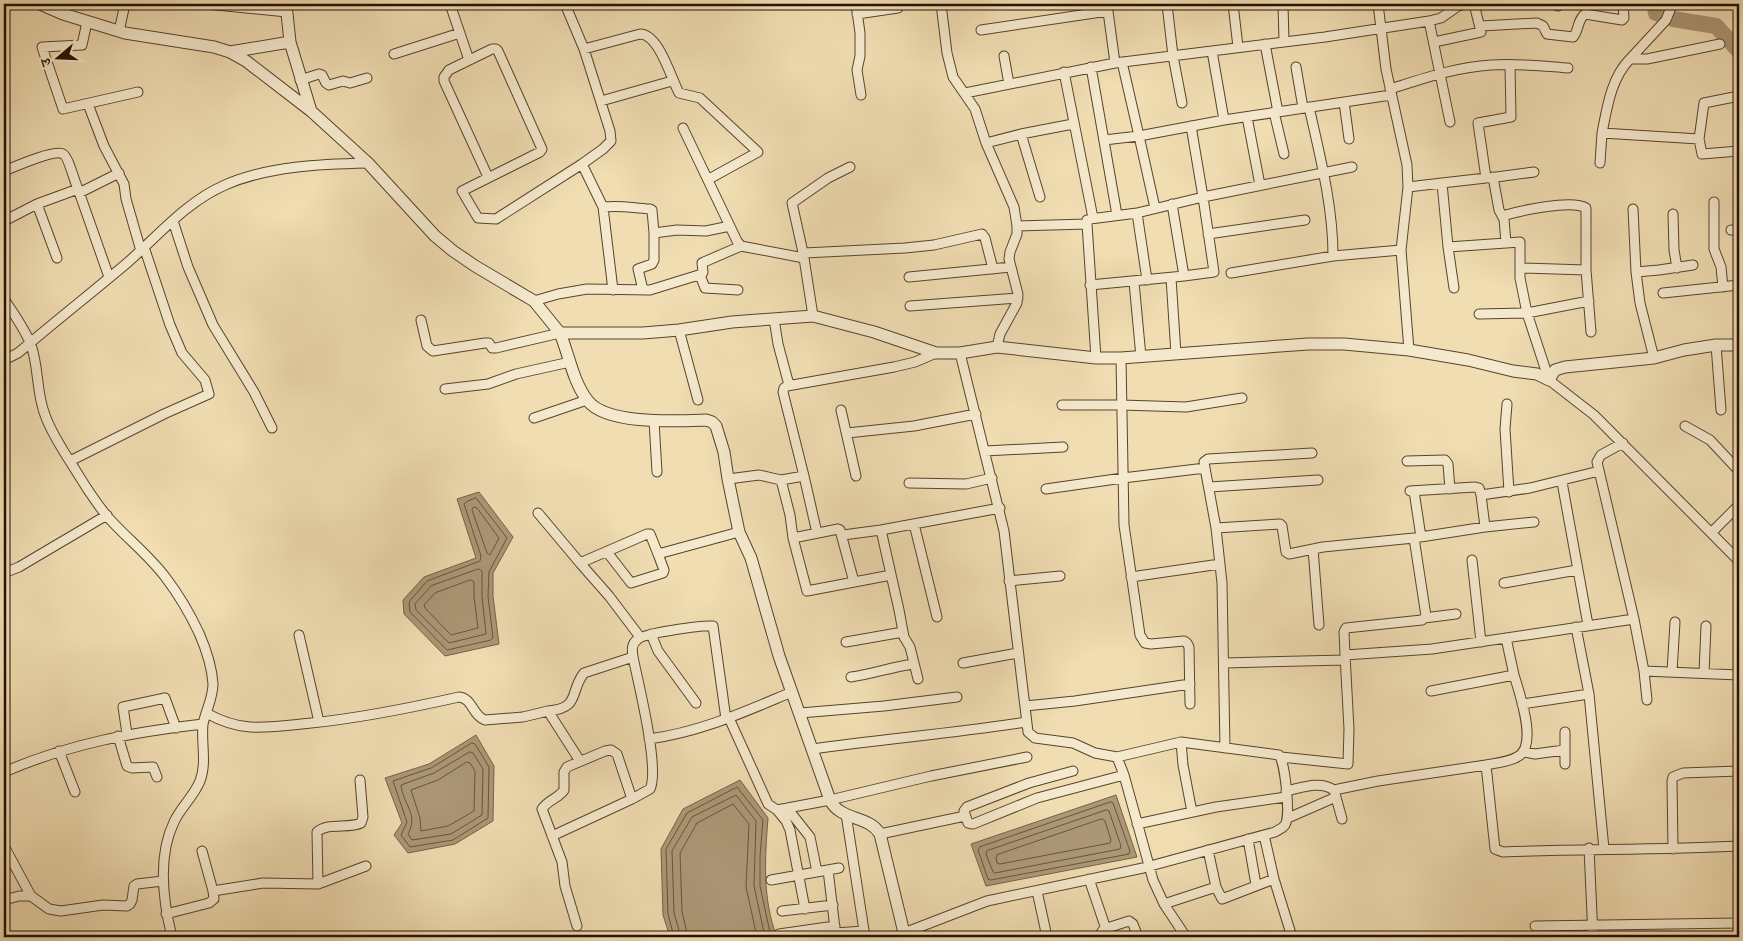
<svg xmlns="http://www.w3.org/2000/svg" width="1743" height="941" viewBox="0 0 1743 941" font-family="'Libre Caslon Text','Noto Serif Devanagari',serif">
  <rect width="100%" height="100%" fill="#f0ddb2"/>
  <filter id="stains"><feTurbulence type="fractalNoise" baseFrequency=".004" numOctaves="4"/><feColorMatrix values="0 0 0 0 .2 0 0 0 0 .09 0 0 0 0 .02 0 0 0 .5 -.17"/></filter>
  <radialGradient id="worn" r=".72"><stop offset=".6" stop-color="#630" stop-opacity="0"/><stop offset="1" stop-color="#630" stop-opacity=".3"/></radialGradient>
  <path fill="#ab9776" stroke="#756148" d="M479 492 513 537 493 573V596L499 644 445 656 404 614 403 600 424 577 476 558 457 499Z
    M476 735 494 766 493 821 455 844 408 853 394 835 402 823 385 778 429 764Z
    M740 780 768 818C765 858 762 899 777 937H670L663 915 661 849 683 809Z
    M1116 795 1137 857 986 886 971 844Z"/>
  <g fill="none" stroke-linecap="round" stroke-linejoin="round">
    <path stroke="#68543c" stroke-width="1" d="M476 498 507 538 489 572 488 596 493 638 491 640 447 650 410 612 409 602 427 581 480 561 481 556 464 504 466 502Z
      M474 507 477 508 499 538 490 555 487 553 472 510Z
      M479 569 482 571V596L486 634 449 643 416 610 415 604 431 586Z
      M471 580 474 582V597L478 628 451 635 425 608 424 605 435 593Z
      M472 743 475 744 489 767 488 818 453 840 410 847 401 835 407 822 393 781 431 768Z
      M470 752 473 753 483 769 482 815 451 834 412 840 408 834C419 814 403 805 401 785L434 773Z
      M467 762 470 763 475 771 474 811 448 826 421 831 420 818 411 790 438 780Z
      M1111 802 1113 803 1130 851 1129 854 991 880 988 879 978 850 980 847Z
      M1107 810 1109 811 1121 846 1120 849 995 873 993 872 986 854 987 851Z
      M1102 819 1105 821 1111 840 1110 843 1000 864 997 863 996 858 997 855Z
      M674 937 668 914 666 849 687 813 737 787 763 820 760 856V886L771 937
      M681 937 674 913 672 851 692 817 736 795 756 821 754 886 765 937
      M688 937 682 912 680 853 697 823 733 804 749 824 746 887 757 937"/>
    <path stroke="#ab9776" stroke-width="16" d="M1654 4 1656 13 1662 15
      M1673 19 1716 26 1739 51"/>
    <g stroke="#58432e" stroke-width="11">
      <path id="minor" d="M206 4 287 12
        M450 4 469 60
        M856 4 860 33V56L857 70 861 95
        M941 4 947 53 953 77 975 109 986 143 1014 207 1017 226V234L1010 252 1009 259 1018 294 1017 303 1000 334 997 347
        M1107 4 1115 63
        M1167 4 1173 56 1182 103
        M1233 4 1238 47
        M1283 4 1284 41
        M1378 4 1386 69 1407 165 1408 187 1401 250 1409 350
        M1677 4 1672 5 1666 20 1630 59H1647L1720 44
        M1558 6 1560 4
        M857 14 898 8
        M1429 21 1450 122
        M87 22 82 45 42 47 63 109 138 92
        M1481 26 1537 23 1543 26 1547 34 1573 37C1579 31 1577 20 1585 14L1622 20 1624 18 1623 4
        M981 30 1108 11
        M119 31 125 4
        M1434 42 1481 32 1474 4
        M1265 44 1278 112
        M584 49 640 34C659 34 671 78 679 93L700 98 758 152 709 179
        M394 54 460 33
        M1004 56 1009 84
        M1630 59C1611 78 1607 108 1602 133L1699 139
        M1091 67 1117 215
        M1296 67 1303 108
        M1064 72 1093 218
        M300 80 319 74 322 75 326 83 329 85 343 81 350 83 367 78
        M1390 89C1422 79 1456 67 1491 65 1517 63 1542 66 1568 68
        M965 93 1115 63 1325 37 1429 21 1441 18 1458 6 1466 4
        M1739 96 1704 103 1699 139 1702 154 1739 151
        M601 101 672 81
        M1344 102 1349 139
        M88 104 104 146 124 184 126 199 141 251
        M1309 107C1320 156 1333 206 1333 256
        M1274 112 1284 154
        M1247 117 1260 185
        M1224 120 1391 95
        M683 128 737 241 741 246 804 258 813 316
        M1021 134 1040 197
        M1104 140 1139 136 1122 62
        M986 143 1021 134 1073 124
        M1600 163 1602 133
        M582 164 603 207 613 290
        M4 171C14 167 55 149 63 154 68 156 75 183 78 189
        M488 177 444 81V77L449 70 492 49H496L498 51 542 149 540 152 462 191 478 218 496 219 582 164 603 149 611 141 610 131 584 49 565 4
        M1493 177 1499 210 1504 219 1506 243 1520 242V278L1527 313 1549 380 1594 415 1739 561
        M1489 178 1534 172
        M1442 183 1486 178 1478 123 1511 117 1510 65
        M1408 187 1442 183 1448 247 1454 288
        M79 193 119 173
        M1714 202V249L1721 267 1723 287
        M37 204 57 258
        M603 207C622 205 632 208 650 209L652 210 654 233V260L652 264 638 269 643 290
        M1155 208 1139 136 1224 120 1212 51
        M1633 209 1636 272 1640 303 1654 358
        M1137 213 1147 280
        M1673 214 1674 250 1677 268
        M1502 216C1519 211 1572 199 1586 208V270L1591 332
        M4 221 37 204 78 189 109 277
        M173 221 188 267 213 325 254 392 272 428
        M1087 224 1096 358
        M1017 226 1087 224V220L1090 219 1137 213 1203 197 1352 167
        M1731 230H1739
        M654 233 677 230 706 231 730 226
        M1208 234 1305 220
        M1448 247 1506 243
        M804 253 905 248 934 245 982 234 985 238 993 269
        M804 257 792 203 828 178 850 167
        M1520 268 1586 270
        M1636 272 1659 270 1693 265
        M1231 273 1333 256 1401 250
        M700 275 705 288 738 290
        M1184 276 1214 272 1203 197 1191 126
        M909 277 1011 267
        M1171 278 1176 354
        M1134 282 1141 357
        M1090 285 1184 276 1172 204
        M1663 293 1739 285
        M4 299C13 313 25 329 31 345 39 367 36 392 45 415 52 435 65 453 76 471 85 486 95 501 106 515 125 537 149 555 166 578 179 595 190 614 199 633 206 649 212 667 213 684 213 698 206 710 203 724 201 743 207 763 200 781 194 796 181 807 174 822 157 857 163 901 172 937
        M534 301 558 294 587 289 650 290 702 274 703 272 702 263 704 262 741 246
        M910 306 1018 298
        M1479 314 1527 313 1589 301
        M774 319 778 344 789 385 787 386
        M421 320 427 346 433 351 485 343H489L492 348H496L560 333
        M679 330 698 400
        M1716 345 1721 410
        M960 353 1004 531 1028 732 1035 738 1073 743 1095 753 1117 757 1124 775 1153 880 1164 904 1186 937
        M1121 358 1124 525 1140 635 1145 643 1151 644 1184 641 1187 643 1189 647 1190 704
        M4 360 18 353 30 343C62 316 95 290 127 263 159 235 186 202 225 185 268 166 322 164 368 163
        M445 389 488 384 516 374 570 362
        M1507 404 1505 429 1509 492
        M1062 405H1121L1186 407 1242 398
        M841 410 856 476
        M534 418 587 400
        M654 421 657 472
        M1685 426 1710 440 1739 471
        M847 433 914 426 976 414
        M1623 443 1601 455 1597 462 1634 619 1644 671 1647 700
        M985 451 1063 447
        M70 461 164 414 209 394 205 380 182 353 170 325 144 247
        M1407 461 1445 460 1448 464 1450 489
        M1205 468 1204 462 1208 459 1312 453
        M804 476 817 533
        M728 479 759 475 781 480 804 476 783 392 784 388 787 386 894 367 915 362 936 353
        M781 480 790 515 793 538 807 591 891 575
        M1562 482 1588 625
        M909 483 966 484 992 478
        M1209 487 1318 480
        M1046 489 1123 478 1205 468 1216 528
        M1410 491 1475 487 1479 488 1481 495
        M1414 491 1421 537
        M538 513 580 563 647 534H650L658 554 739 532
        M914 524 937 617
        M1485 527 1534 522
        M881 530 899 610 904 637 910 647 918 679
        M1711 533 1739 505
        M843 535 881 530 1000 508
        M793 538 838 529 840 530 854 582
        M1414 538 1426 616 1422 620 1346 628 1344 632 1345 655 1432 649 1634 619
        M1313 549 1319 625
        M607 552 631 583 663 573 664 570 658 554
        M1472 560 1481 642
        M580 563 609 596 640 637
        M4 573 19 567 107 515
        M1131 577 1220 564
        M1009 581 1060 576
        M1504 583 1577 570
        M1424 618 1456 614
        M651 634 658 651 696 703
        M299 635 319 722
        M846 642 903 632
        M963 663 1018 653
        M1224 663 1345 660
        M1644 671 1739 675
        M1672 672 1675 622
        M1704 673 1706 626
        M1514 675C1519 692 1539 747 1517 757 1509 762 1496 763 1486 765L1495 849 1503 852C1582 849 1660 850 1739 846
        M851 677C872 674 892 667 913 664
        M1431 691 1514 675 1506 638
        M1589 694 1604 849
        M1522 704 1589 694 1576 627
        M1025 706 1075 701 1190 684
        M206 713C219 720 234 726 250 727 270 728 291 725 311 723 361 718 410 708 459 697 472 698 473 716 485 720L523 717 548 711
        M800 713 884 706 957 697
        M729 718 768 804 777 810 830 800 931 776 1027 757
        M1565 732V764
        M127 734 123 707 165 698 176 728
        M118 736 127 766 132 768 153 767 157 777
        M649 739C701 732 744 712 792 692
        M1181 742 1183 765 1192 812
        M1225 748 1222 583 1216 528 1280 524 1282 526 1286 552 1289 554 1323 547 1414 538 1485 527 1481 495 1530 488 1599 471
        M813 749C884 739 955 733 1026 722
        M59 751 75 792
        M1524 752 1535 754 1564 750
        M1281 757 1348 764 1349 729 1345 655
        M580 761 548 711C581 708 569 692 584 673L633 657
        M1073 771 1029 783 967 807 964 811 968 823 973 824 1037 798 1124 775
        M4 772C69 744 133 732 203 724
        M1334 790 1378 781 1486 765
        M1286 791C1301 788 1320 780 1334 790L1342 819
        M787 808 810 837 817 872
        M777 810 786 821 790 830 805 909
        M846 814 865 937
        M1288 818 1336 797
        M1137 824 1216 807 1286 797
        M880 834 965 816
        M1264 835 1274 879 1292 937
        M552 836 632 799
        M1248 839 1256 885
        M4 846 31 896
        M1589 848 1593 937
        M1673 849 1672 781 1673 777 1683 773 1739 771
        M1208 850 1216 887 1222 899 1274 879
        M202 851 213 891
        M828 870 836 937
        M1089 879 1106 929
        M771 880 839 868
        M318 884 366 866
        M1037 891 1047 937
        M4 900 19 896H31L49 909 61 911 103 905 127 906 130 904 132 900 134 886 137 884 163 881
        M1164 904 1216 887
        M782 911 833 905
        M166 914 209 903 214 899 213 891 263 883 318 884 317 832C328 822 349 829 361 823L363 817 360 780
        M577 926 565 886 562 862 542 809C548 800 559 798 564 790V772L567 767 605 751 611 750 617 754 632 799 650 789C660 769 638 682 633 657 632 650 631 644 638 639 645 633 703 625 713 626L726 719
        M1535 926 1739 923
        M835 933 864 931
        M904 933 987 901 1143 868 1275 832C1278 830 1282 829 1285 825 1291 816 1285 763 1279 755L1181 742 1117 757
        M779 934 835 926
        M1102 937 1101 933 1104 929 1129 921 1133 924 1138 937"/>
    </g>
    <g stroke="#58432e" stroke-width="13">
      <path id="tertiary" d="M40 4 63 14 125 33 214 47 230 52 290 42 311 111 368 163 435 236 453 251 475 266 534 301 560 333H643L679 330 732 322 813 316 874 332 936 353H960L997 347 1096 358H1121L1308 344H1344L1409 350 1468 360 1513 371 1537 374 1549 380 1555 370 1565 367 1654 358 1684 350 1716 345H1739
        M286 4 290 42
        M230 52 246 61 311 111
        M560 333C569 355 573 382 588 401 607 425 676 421 706 420L712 422 716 426 724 452 728 479 739 532 751 558 779 656 830 800C840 821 869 815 880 834L905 937"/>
    </g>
    <use href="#minor" stroke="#f5e9cd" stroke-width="9"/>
    <use href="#tertiary" stroke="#f5e9cd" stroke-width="11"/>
  </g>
  <rect width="1743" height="941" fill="none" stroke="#f0ddb2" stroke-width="20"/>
  <rect x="5" y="5" width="1733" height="931" fill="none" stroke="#251002" stroke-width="2.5"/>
  <rect x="10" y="10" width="1723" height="921" fill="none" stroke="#251002"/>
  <g transform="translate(58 58) rotate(251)" stroke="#f5e9cd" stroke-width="4" paint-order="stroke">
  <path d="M0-4L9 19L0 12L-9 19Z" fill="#251002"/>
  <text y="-8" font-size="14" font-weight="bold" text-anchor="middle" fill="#251002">उ</text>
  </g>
  <rect width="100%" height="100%" filter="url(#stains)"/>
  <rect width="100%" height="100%" fill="url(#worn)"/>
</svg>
